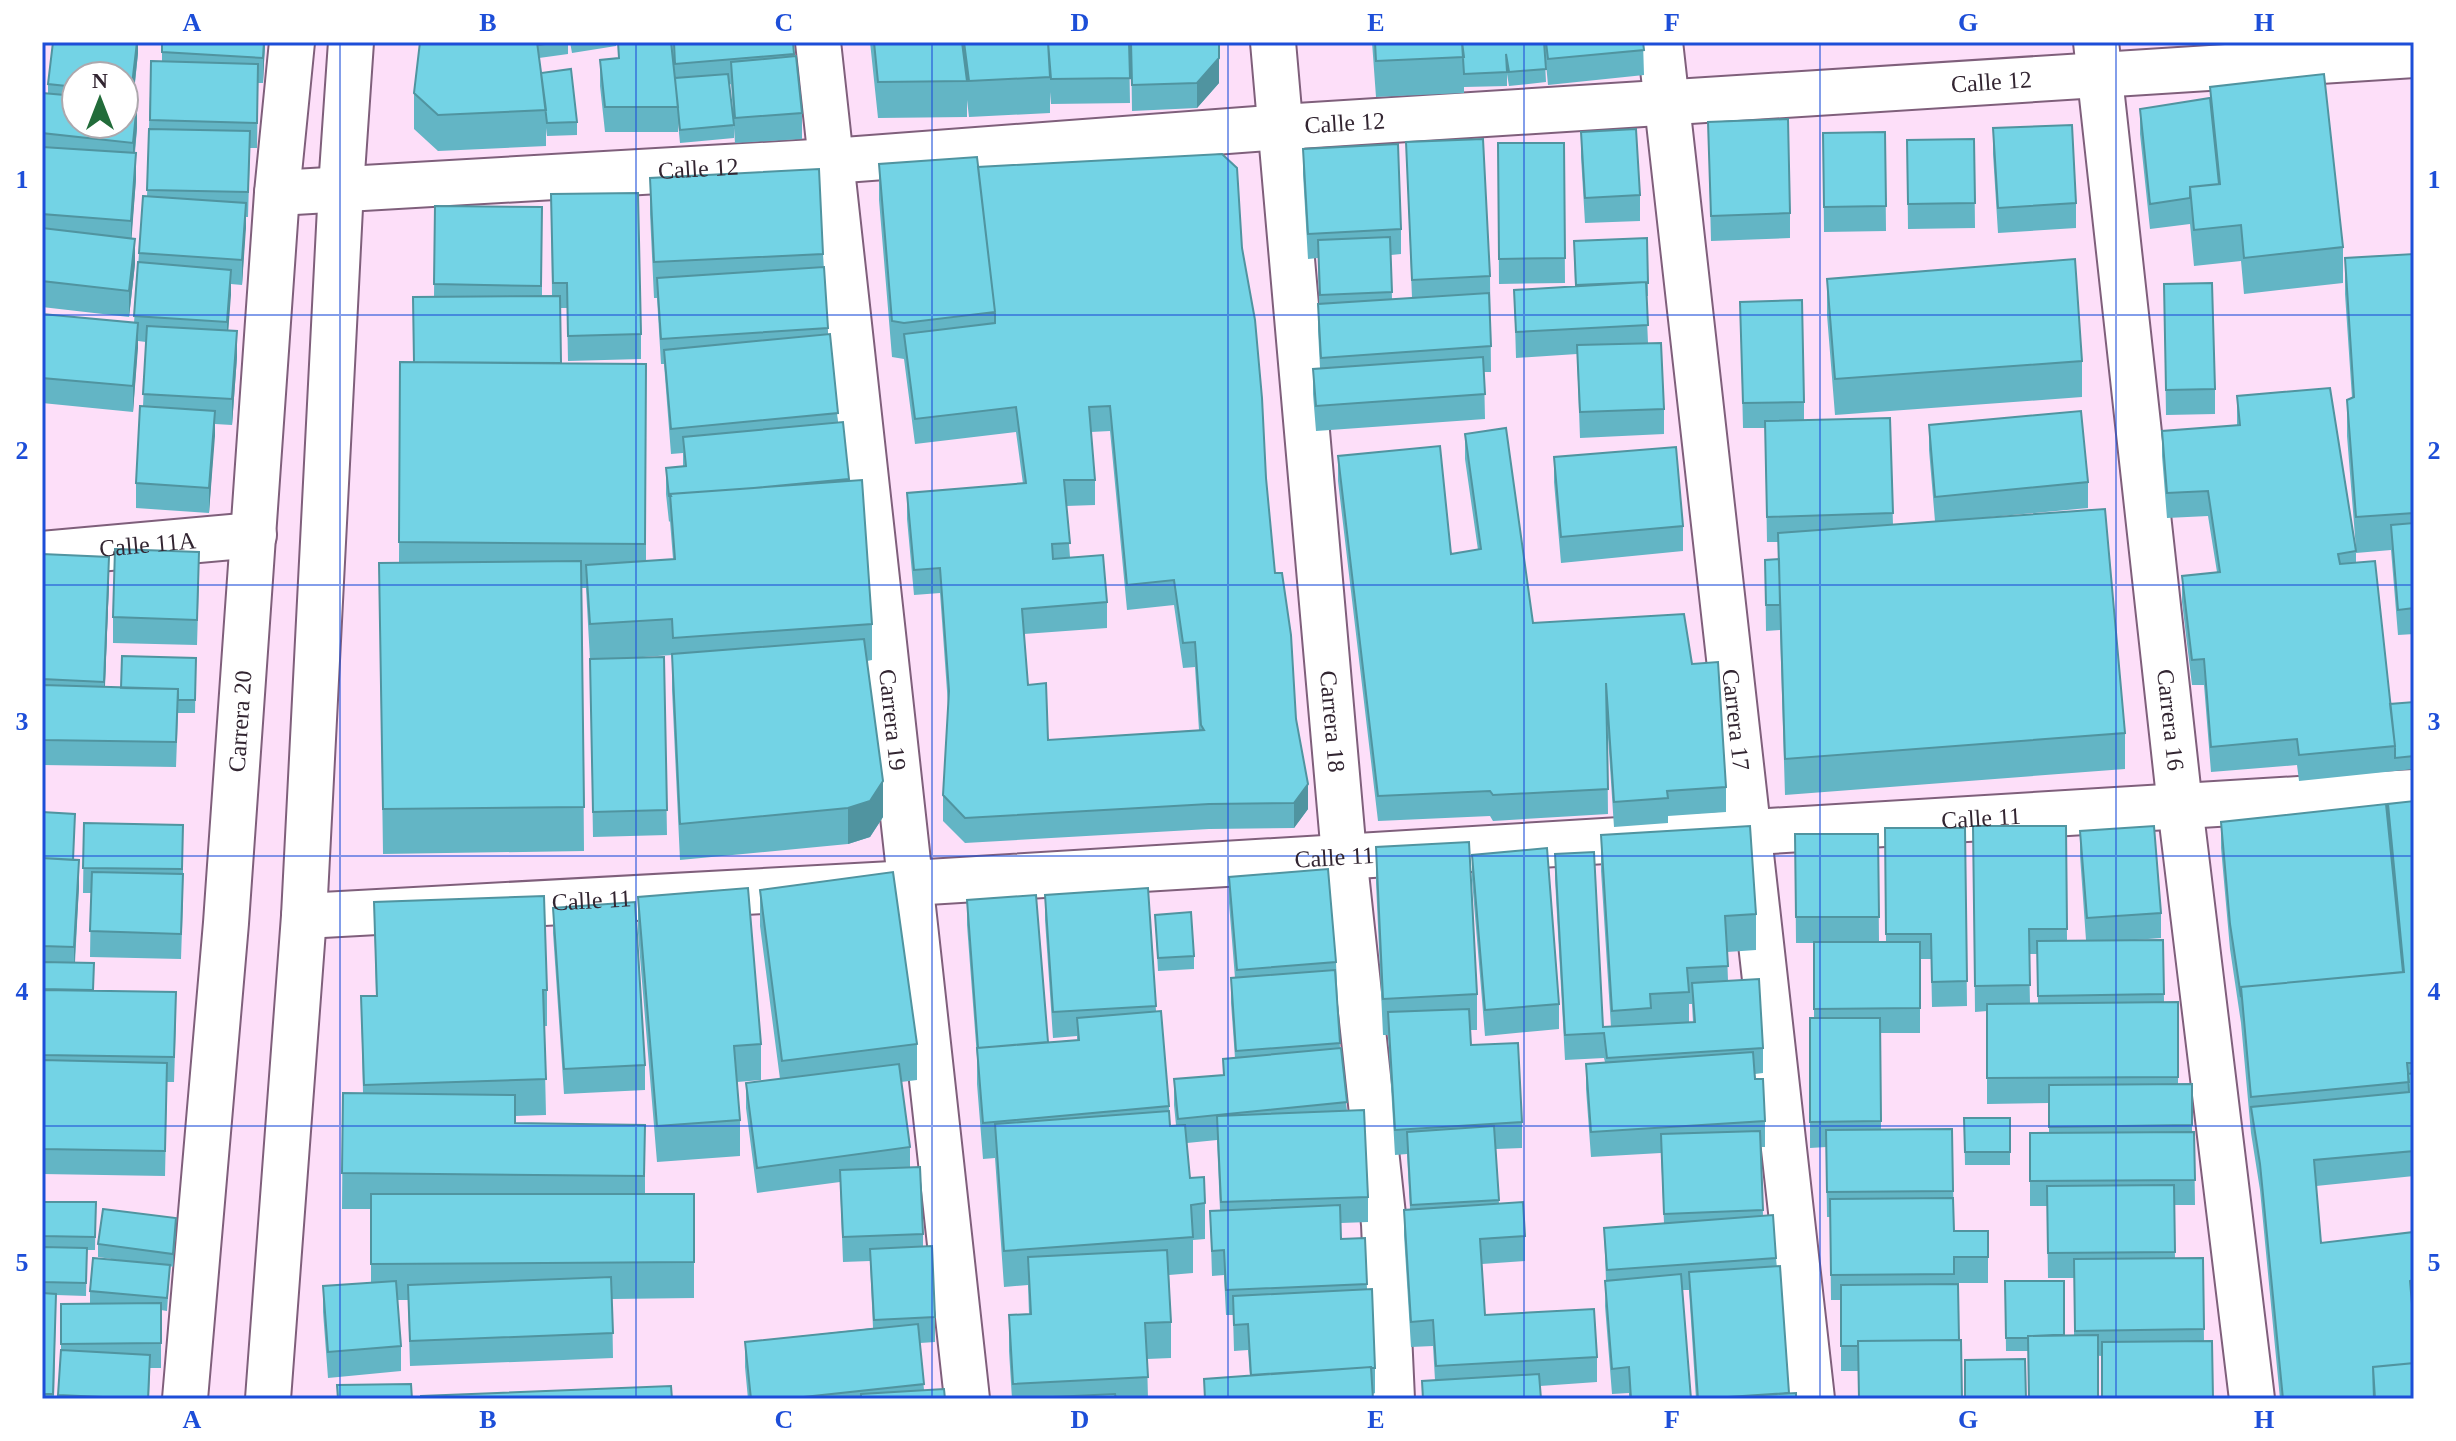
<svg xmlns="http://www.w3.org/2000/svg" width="2456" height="1441" viewBox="0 0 2456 1441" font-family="Georgia,serif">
  <rect width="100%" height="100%" fill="#fddff9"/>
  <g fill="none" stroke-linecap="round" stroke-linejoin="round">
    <g stroke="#7f5f7b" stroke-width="48">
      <g id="street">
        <path id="s1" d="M818 42 967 1399"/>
        <path id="s2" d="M1273 42 1344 855 1384 1224 1392 1399"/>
        <path id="s3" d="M1660 42 1812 1399"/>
        <path id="s4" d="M2096 42 2180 806 2252 1399"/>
        <path id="s5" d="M277 193 831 161 1282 127 2414 55"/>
        <path id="s6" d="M42 554 254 535"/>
        <path id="s7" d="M304 916 911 883 2414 792"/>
      </g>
    </g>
    <g stroke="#7f5f7b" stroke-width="48">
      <g id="primary">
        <path id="s8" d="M185 1399 226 923 277 193 292 42"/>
        <path d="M268 1399 304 916 341 188 351 42"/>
      </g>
    </g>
    <use href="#street" stroke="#fff" stroke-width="44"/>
    <use href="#primary" stroke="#fff" stroke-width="44"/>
  </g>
  <path fill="#63b5c5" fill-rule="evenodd" d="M138 42V53L133 103 137 128 135 153 136 179 131 239 135 264 129 317 42 307V93H48V84ZM76 76H124V124H76Z
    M162 42H265L263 83H258L257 148H250L248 217H246L242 285 231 284 228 331 237 357 232 425 215 424 209 513 136 508V483L143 406 146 342 138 341 133 412 42 403V314L134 323 139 253 147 197 151 61 162 62Z
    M420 42H568V54L539 58 541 75 577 122V135L547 136 546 128V146L438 151 414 129V93Z
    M570 42H616V46L572 53Z
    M618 42H793L802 113V139L735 143 731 84 729 85 734 125V138L680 143 678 123V132H605L600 86V60L618 59Z
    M870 42H1129L1130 103 1051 104 1050 92V113L969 117 967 100V117L878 118Z
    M1131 42 1219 83 1197 108 1132 111Z
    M1372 42H1544L1546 82 1509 86 1507 74V86L1464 87V73V93L1376 97Z
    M1544 42H1643L1644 75 1548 85Z
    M2210 87 2343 247V283L2244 294 2241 261 2194 266 2190 224 2150 229 2140 134V109L2210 98Z
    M1708 122 1790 213V238L1711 241Z
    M1993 128 2076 203V228L1998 233 1993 154Z
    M1581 132 1640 195V221L1585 223 1581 157Z
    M1885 132 1886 231 1824 232 1823 133Z
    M1974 139 1975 228 1908 229 1907 140Z
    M1406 142 1490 276 1491 372H1484L1485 419 1316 431 1313 394V369L1320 368 1318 330V304H1319L1318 258 1308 259 1303 174V149L1401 229V254L1391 255 1392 300 1412 298Z
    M1498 143H1564L1565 283 1499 284Z
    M879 164 978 167 1242 248 1275 573 1296 719 1308 809 1294 828 1209 829 965 843 943 821V795L948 705 940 593 914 595 907 519V493L1023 484 1016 432 915 444 904 359 892 357 879 200ZM1110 431 1127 610 1174 605 1183 668 1195 667 1199 730 1048 740 1028 685 1024 634 1107 628V602L1070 557 1066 506 1095 505V480L1091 432Z
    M650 178 823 254 828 334 838 422H843L849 481 872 624V660L867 661 883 817 870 837 848 844 680 860 672 690V655L614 659 664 657 667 835 593 837 590 660 586 588H582L584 851 383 854 379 563H399L400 362H414L434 297 435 206 542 207V296H552L551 194 641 334V359L568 361 567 308H560L561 363 646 364V561L673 559 670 521 669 522 666 494V468L683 467V453L671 454 664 364H661L657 298H654L650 214Z
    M1647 238 1648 296H1646L1648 343 1664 409V434L1580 438 1577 354 1516 358 1514 290 1575 286 1574 241Z
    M2414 254V634L2398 635 2391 550 2356 553V563L2390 704 2414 702V769L2299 781 2297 765 2211 772 2204 685H2192L2182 602V576L2217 572 2208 516 2167 518 2162 456V431L2237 425V396L2356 549 2347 436V400L2352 398 2345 294V258Z
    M1827 279 2082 361V397L1835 415 1827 315Z
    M2164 284 2215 389V414L2166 415Z
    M1740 302 1804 402V420L1890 418 1893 525 1935 521 1929 450V425L2088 482V508L1979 518 2125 733V769L1785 795 1780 630 1766 631 1765 560 1778 559V542H1767L1765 428H1743Z
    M1465 434 1533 623 1692 664 1726 787V812L1668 816V823L1614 827 1607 722 1608 814 1493 821 1490 816 1378 821 1338 481V456L1451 554 1478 550 1465 459Z
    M1554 457 1683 526V551L1561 563 1554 482Z
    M42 554 109 582 105 687 121 688 196 658 195 713H178L176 767 42 765Z
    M199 577 197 645 113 643V617Z
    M2414 801V1176L2316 1186 2321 1243 2414 1232V1305L2412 1306 2414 1399H2280L2260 1190 2251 1133 2241 1023 2230 949 2221 848V822H2388V804Z
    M42 812 74 860 79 886 75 963 93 990 176 1017 174 1082H167L165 1176 42 1174Z
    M84 823 183 825V900L181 959 90 957 91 893H83Z
    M1973 826H2066L2067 940H2086L2080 856V831L2161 913V938L2135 940H2163L2164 1002H2178V1084H2192V1132H2194L2195 1205H2174L2175 1258H2203L2204 1341 2102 1356 2028 1351H2006L2005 1281 2064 1335H2074V1278H2048L2047 1206H2030V1133H2049V1103L1987 1104V1011L1975 1012ZM2029 954H2037L2038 1003 2030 1004Z
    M1885 828H1965L1967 1006 1932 1007 1931 959H1920V1033H1881V1129H1952L1954 1231H1988V1283H1954V1284L1858 1371H1841V1300H1831L1830 1217H1827L1826 1147 1810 1148V1018H1814V943H1796L1795 834H1878L1879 942H1886Z
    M1601 835 1756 914V950L1727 952 1728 981 1763 1048V1073L1755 1074 1765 1121V1147H1761L1763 1216 1776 1258 1789 1393 1696 1399 1689 1290H1682L1691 1399H1629V1393L1612 1394 1605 1306 1606 1281 1604 1228 1664 1223 1661 1153 1591 1157 1586 1089V1064L1605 1062 1604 1058 1565 1060 1555 879V854L1603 1027H1611L1601 871ZM1689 1004H1692L1693 1022H1689Z
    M1376 847 1477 994V1030H1470L1471 1045 1522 1122V1148L1496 1149 1499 1204 1525 1236V1261L1482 1264 1485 1315 1597 1357V1382L1540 1386 1541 1399H1422V1381L1435 1380 1433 1346 1411 1347 1404 1235V1210L1410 1209 1407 1154 1395 1155 1388 1035H1383L1376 883Z
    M1472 855 1559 1004V1029L1485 1036 1472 880Z
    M1229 877 1336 962 1340 1048 1347 1111 1368 1197V1222L1341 1223V1239L1365 1238 1367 1289 1375 1368V1393L1373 1394V1399H1204V1379L1250 1376 1248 1350 1234 1351 1233 1315H1226L1224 1275 1212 1276 1210 1211 1220 1210 1217 1140 1187 1143 1190 1178 1205 1203V1239L1193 1240V1273L1169 1275 1171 1322V1358L1147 1359 1148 1399H1012L1009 1351V1315L1029 1314 1028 1285 1004 1287 995 1158 983 1159 977 1084V1057L967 925V900L1048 1042 1077 1040V1036L1053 1038 1045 920V895L1148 888 1156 1011 1169 1106 1170 1126 1176 1125 1174 1105V1079L1223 1075V1059L1235 1058 1231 1003V978H1235L1229 903Z
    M760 890 917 1044V1080L901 1082 910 1147V1167L923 1234V1247L935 1317V1342L920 1343 924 1390 945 1399H748L745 1367V1342L873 1328 870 1261 843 1262 840 1182 757 1193 746 1108V1083L780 1079 760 926Z
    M638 897 761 1044V1080L737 1082 740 1120V1156L657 1162 638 933Z
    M374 902 547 990V1026H544L546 1115 515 1116V1123L645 1125V1194H694V1298L612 1299 613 1358 410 1366 408 1300H397L401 1346V1371L328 1378 323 1312V1286L371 1283V1209H342L343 1093H363L361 996H376Z
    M553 908 645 1065V1090L564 1094 553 933Z
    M1155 915 1194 956V969L1158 971Z
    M1964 1118H2010V1165H1965Z
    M42 1202H96L95 1250H87L86 1296 56 1295 54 1399H42Z
    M176 1231 173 1267 170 1266 167 1311 161 1310V1368H150L149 1399H58L61 1350V1304H90V1291L132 1262 98 1257V1244Z"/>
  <path fill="#5094a0" d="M137 42H138V53L131 118V93Z
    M264 42H265L263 83V58Z
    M1219 58V83L1197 108V83Z
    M137 103V128L133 168V143Z
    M136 153V179L131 246V221Z
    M246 203V228L242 285V260Z
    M135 239V264L129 317V291Z
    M231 270V295L227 347V322Z
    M138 323V348L133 412V386Z
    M237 331V357L232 425V399Z
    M215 411V436L209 513V488Z
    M109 557V582L104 707V682Z
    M883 781V817L870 837 848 844V808Z
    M1308 784V809L1294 828V803Z
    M79 860V886L74 972V947Z
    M176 1218V1231L173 1267V1254Z"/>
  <path fill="#73d3e5" stroke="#5094a0" stroke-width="2" fill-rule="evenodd" d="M53 42H137L131 93 124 92V76H76V87L48 84Z
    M162 42H264L263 58 162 52Z
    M420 42H537L546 110 438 115 414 93Z
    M537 42H561L538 45Z
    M618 42H671L678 107H605L600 60 619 58Z
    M674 42H793L794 54 675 64Z
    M874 42H962L967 81 878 82Z
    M964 42H1048L1050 77 969 81Z
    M1048 42H1129L1130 78 1051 79Z
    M1131 42H1219V58L1197 83 1132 85Z
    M1375 42H1462L1464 57 1376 61Z
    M1462 42H1544L1546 69 1509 72 1506 54 1507 72 1464 74Z
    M1546 42H1643L1644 50 1548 59Z
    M796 56 802 113 735 118 731 62Z
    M151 61 258 64 257 123 150 120Z
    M571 69 577 122 547 123 541 73Z
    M728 74 734 125 680 130 675 78Z
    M2324 74 2343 247 2244 258 2241 225 2194 230 2190 187 2220 184 2210 87Z
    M42 93 76 96V124H124V102L137 103 133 143 42 133Z
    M2210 98 2219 184 2190 187V198L2150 204 2140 109Z
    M1788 119 1790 213 1711 216 1708 122Z
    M2072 125 2076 203 1998 208 1993 128Z
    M149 129 250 131 248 192 147 190Z
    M1636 129 1640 195 1585 198 1581 132Z
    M1885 132 1886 206 1824 207 1823 133Z
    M1483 139 1490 276 1412 280 1406 142Z
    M1974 139 1975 203 1908 204 1907 140Z
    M1498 143H1564L1565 258 1499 259Z
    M1398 144 1401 229 1308 234 1303 149Z
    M42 147 136 153 131 221 42 214Z
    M1222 154 1237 168 1242 248 1255 320 1262 398 1266 478 1275 573H1282L1291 635 1296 719 1308 784 1294 803 1209 804 965 818 943 795 949 691 940 568 914 570 907 493 1026 483 1016 407 915 419 904 334 995 323V312L978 167ZM1110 406 1127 585 1174 580 1183 643 1195 642 1201 725 1204 730 1048 740 1046 683 1028 685 1022 609 1107 602 1103 555 1053 559 1052 544 1070 543 1064 480H1095L1089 407Z
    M977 157 995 312 904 323 892 321 879 164Z
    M819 169 823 254 654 262 650 178Z
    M638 193 641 334 568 336 567 283H553L551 194Z
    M143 196 246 203 242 260 139 253Z
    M435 206 542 207 541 286 434 284Z
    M42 228 135 239 129 291 42 281Z
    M1390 237 1392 292 1320 295 1318 240Z
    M1647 238 1648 283H1646V282L1576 285 1574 241Z
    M2414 254V513L2356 517 2347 400 2354 397 2345 258Z
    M2075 259 2082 361 1835 379 1827 279Z
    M138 262 231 270 227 322 134 316Z
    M824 267 828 328 661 339 657 278Z
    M1646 282 1648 325 1516 332 1514 290Z
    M2212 283 2215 389 2166 390 2164 284Z
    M1489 293 1491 346 1321 358 1318 304Z
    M560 296 561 363 414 362 413 297Z
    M1802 300 1804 402 1743 403 1740 302Z
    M42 314 138 323 133 386 42 378Z
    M147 326 237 331 232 399 143 394Z
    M830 334 838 413 671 429 664 350Z
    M1661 343 1664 409 1580 412 1577 345Z
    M1483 357 1485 394 1316 406 1313 369Z
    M400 362 646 364 645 544 399 542Z
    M2330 388 2356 551 2338 554 2340 564 2375 561 2395 746 2299 755 2297 739 2211 747 2204 659 2192 660 2182 576 2220 572 2208 491 2167 493 2162 431 2240 425 2237 396Z
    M140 406 215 411 209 488 136 483Z
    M2081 411 2088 482 1935 497 1929 425Z
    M1890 418 1893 513 1767 517 1765 421Z
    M843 422 849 479 754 488 670 494 671 496H669L666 468 686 466 683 437Z
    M1506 428 1533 623 1684 614 1692 664 1718 662 1726 787 1667 791 1668 798 1614 802 1606 683 1608 789 1493 795 1490 791 1378 796 1338 456 1440 446 1451 554 1481 549 1465 434Z
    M1676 447 1683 526 1561 537 1554 457Z
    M862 480 872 624 673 638 672 619 590 624 586 565 675 559 670 494Z
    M2105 509 2125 733 1785 759 1778 533Z
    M2414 523V608L2398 610 2391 525Z
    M115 549 199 552 197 620 113 617Z
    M42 554 109 557 104 682 42 679Z
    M1779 559 1780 605H1766L1765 560Z
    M581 561 584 807 383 809 379 563Z
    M864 639 883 781 870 801 848 808 680 824 672 654Z
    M122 656 196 658 195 700H178V689L121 688Z
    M664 657 667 810 593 812 590 659Z
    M42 685 178 689 176 742 42 740Z
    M2414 702V756L2395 758V746L2390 704Z
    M2414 801V1063H2407L2409 1082 2251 1097 2241 987 2404 972 2388 804Z
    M2386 804 2403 972 2241 987V997L2230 924 2221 822Z
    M42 812 75 814 73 860 42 858Z
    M84 823 183 825 182 869 83 868Z
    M1750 826 1756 914 1725 916 1728 966 1687 968 1689 992 1650 994 1651 1008 1612 1011 1601 835Z
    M1973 826H2066L2067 929H2029L2030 985 1975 986Z
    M2154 826 2161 913 2087 918 2080 831Z
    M1885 828H1965L1967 981 1932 982 1931 934H1886Z
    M1795 834H1878L1879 917H1796Z
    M1469 842 1477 994 1383 999 1376 847Z
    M1547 848 1559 1004 1485 1010 1472 855Z
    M1594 852 1603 1027 1695 1022 1692 983 1759 979 1763 1048 1607 1058 1604 1033 1565 1035 1555 854Z
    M42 858 79 860 74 947 42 946Z
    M1328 869 1336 962 1237 970 1229 877Z
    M92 872 183 874 181 934 90 931Z
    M893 872 917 1044 782 1061 760 890Z
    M748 888 761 1044 734 1046 740 1120 657 1126 638 897Z
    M1148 888 1156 1006 1053 1012 1045 895Z
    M1036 895 1048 1042 978 1048 967 900Z
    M544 896 547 990H543L546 1079 364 1085 361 996H377L374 902Z
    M635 902 645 1065 564 1069 553 908Z
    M1191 912 1194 956 1158 958 1155 915Z
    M2163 940 2164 994 2038 996 2037 941Z
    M1814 942H1920V1008L1814 1009Z
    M42 962 94 963 93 990 42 989Z
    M1335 970 1340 1043 1236 1051 1231 978Z
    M42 990 176 992 174 1057 42 1055Z
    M2178 1002V1077L1987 1078V1004Z
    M1469 1009 1471 1045 1518 1043 1522 1122 1395 1130 1388 1012Z
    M1161 1011 1169 1106 983 1123 977 1048 1079 1040 1077 1018Z
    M1810 1018H1880L1881 1121 1810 1122Z
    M1341 1048 1347 1102 1178 1119 1174 1079 1224 1075 1223 1059Z
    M1753 1052 1755 1079H1763L1765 1121 1591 1132 1586 1064Z
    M42 1060 167 1063 165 1151 42 1149Z
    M899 1064 910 1147 757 1168 746 1083Z
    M2414 1073V1116H2412L2414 1128V1151L2314 1160 2321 1243 2414 1232V1280L2410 1281 2414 1327V1363L2373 1367 2374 1399H2283L2260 1164 2251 1107 2409 1092 2408 1074Z
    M2192 1084V1125L2049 1127V1085Z
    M343 1093 515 1095V1123L645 1125 644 1176 342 1173Z
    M1364 1110 1368 1197 1221 1202 1217 1116Z
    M1169 1111 1170 1126 1185 1125 1190 1178 1204 1177 1205 1203 1191 1205 1193 1237 1004 1251 995 1124Z
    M1964 1118H2010V1152H1965Z
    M1494 1126 1499 1200 1411 1205 1407 1132Z
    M1952 1129 1953 1191 1827 1192 1826 1130Z
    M1760 1131 1763 1210 1664 1214 1661 1134Z
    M2194 1132 2195 1180 2030 1181V1133Z
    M920 1167 923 1234 843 1237 840 1170Z
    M2174 1185 2175 1252 2048 1253 2047 1186Z
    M371 1194H694V1262L371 1264Z
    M1953 1198 1954 1231H1988V1257H1954V1274L1831 1275 1830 1199Z
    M42 1202H96L95 1237 42 1236Z
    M1523 1202 1525 1236 1480 1239 1485 1315 1594 1309 1597 1357 1436 1366 1433 1320 1411 1322 1404 1210Z
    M1340 1205 1341 1239 1365 1238 1367 1284 1226 1290 1224 1250 1212 1251 1210 1211Z
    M103 1209 176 1218 173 1254 98 1244Z
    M1773 1215 1776 1258 1607 1270 1604 1228Z
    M932 1246 935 1317 874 1320 870 1249Z
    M42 1247 87 1248 86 1283 42 1282Z
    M1167 1250 1171 1322 1145 1323 1148 1377 1013 1384 1009 1315 1031 1314 1028 1257Z
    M93 1258 170 1265 167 1298 90 1291Z
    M2203 1258 2204 1329 2075 1331 2074 1259Z
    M1780 1266 1789 1393 1698 1399 1689 1272Z
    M1681 1274 1691 1399H1631L1629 1367 1612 1369 1605 1281Z
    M611 1277 613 1333 410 1341 408 1285Z
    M396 1281 401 1346 328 1352 323 1286Z
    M2005 1281H2064V1335L2028 1336V1338H2006Z
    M1958 1284 1959 1340 1858 1341V1346H1841V1285Z
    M1372 1289 1375 1368H1371V1367L1251 1375 1248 1324 1234 1325 1233 1296Z
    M42 1293 56 1294 53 1394H42Z
    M161 1303V1343L61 1344V1304Z
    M918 1324 924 1384 785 1399H751L745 1342Z
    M2098 1335V1399H2029L2028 1336Z
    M1961 1340 1962 1399H1859L1858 1341Z
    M2212 1341 2213 1399H2102V1342Z
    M61 1350 150 1355 148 1399 58 1395Z
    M2025 1359 2026 1399H1965V1360Z
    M2414 1363V1399H2375L2373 1367Z
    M1371 1367 1373 1399H1205L1204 1379Z
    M1539 1374 1541 1399H1423L1422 1381Z
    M411 1384 412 1399H338L337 1385Z
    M671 1386 672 1399H421V1396Z
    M944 1389 945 1399H861V1394Z
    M1796 1393V1399H1694Z
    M1115 1394 1116 1399H1013Z"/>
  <path fill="none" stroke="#1d4ed8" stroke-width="2" stroke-opacity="0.55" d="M340 42V1399M636 42V1399M932 42V1399M1228 42V1399M1524 42V1399M1820 42V1399M2116 42V1399M42 315H2414M42 585H2414M42 856H2414M42 1126H2414"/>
  <g text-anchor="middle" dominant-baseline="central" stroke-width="6" stroke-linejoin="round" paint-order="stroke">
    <g font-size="24" fill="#322531" stroke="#fff">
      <text stroke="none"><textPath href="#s5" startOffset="1718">Calle 12</textPath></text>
      <text stroke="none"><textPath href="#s5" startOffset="1070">Calle 12</textPath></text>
      <text stroke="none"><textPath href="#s5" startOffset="422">Calle 12</textPath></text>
      <text stroke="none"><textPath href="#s6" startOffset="106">Calle 11A</textPath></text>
      <text stroke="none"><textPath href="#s1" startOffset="682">Carrera 19</textPath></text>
      <text stroke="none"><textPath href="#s3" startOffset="682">Carrera 17</textPath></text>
      <text stroke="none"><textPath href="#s8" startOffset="680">Carrera 20</textPath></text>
      <text stroke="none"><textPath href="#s2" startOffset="682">Carrera 18</textPath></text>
      <text stroke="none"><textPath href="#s4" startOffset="682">Carrera 16</textPath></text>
      <text stroke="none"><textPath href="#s7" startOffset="1680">Calle 11</textPath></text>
      <text stroke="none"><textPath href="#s7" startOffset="1032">Calle 11</textPath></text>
      <text stroke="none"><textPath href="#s7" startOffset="288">Calle 11</textPath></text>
    </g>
  </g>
  <rect width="2456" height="1441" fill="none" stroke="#ffffff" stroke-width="88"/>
  <g transform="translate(100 100)"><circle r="38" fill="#ffffff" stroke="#ada8ad" stroke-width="2"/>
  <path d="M0-6L14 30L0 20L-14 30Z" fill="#226c3a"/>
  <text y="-12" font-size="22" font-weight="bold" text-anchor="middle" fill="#322531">N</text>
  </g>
  <rect x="44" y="44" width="2368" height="1353" fill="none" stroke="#1d4ed8" stroke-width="3"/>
  <g font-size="26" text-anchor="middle" font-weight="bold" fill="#1d4ed8">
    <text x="192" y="31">A</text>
    <text x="488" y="31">B</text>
    <text x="784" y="31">C</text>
    <text x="1080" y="31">D</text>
    <text x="1376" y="31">E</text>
    <text x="1672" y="31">F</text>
    <text x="1968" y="31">G</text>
    <text x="2264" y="31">H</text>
    <text x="22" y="188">1</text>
    <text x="2434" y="188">1</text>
    <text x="22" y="459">2</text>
    <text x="2434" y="459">2</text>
    <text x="22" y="730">3</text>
    <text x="2434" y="730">3</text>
    <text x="22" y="1000">4</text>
    <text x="2434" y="1000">4</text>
    <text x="22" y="1271">5</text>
    <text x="2434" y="1271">5</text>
    <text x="192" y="1428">A</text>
    <text x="488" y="1428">B</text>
    <text x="784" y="1428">C</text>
    <text x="1080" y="1428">D</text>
    <text x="1376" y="1428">E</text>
    <text x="1672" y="1428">F</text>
    <text x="1968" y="1428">G</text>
    <text x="2264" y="1428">H</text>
  </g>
</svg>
